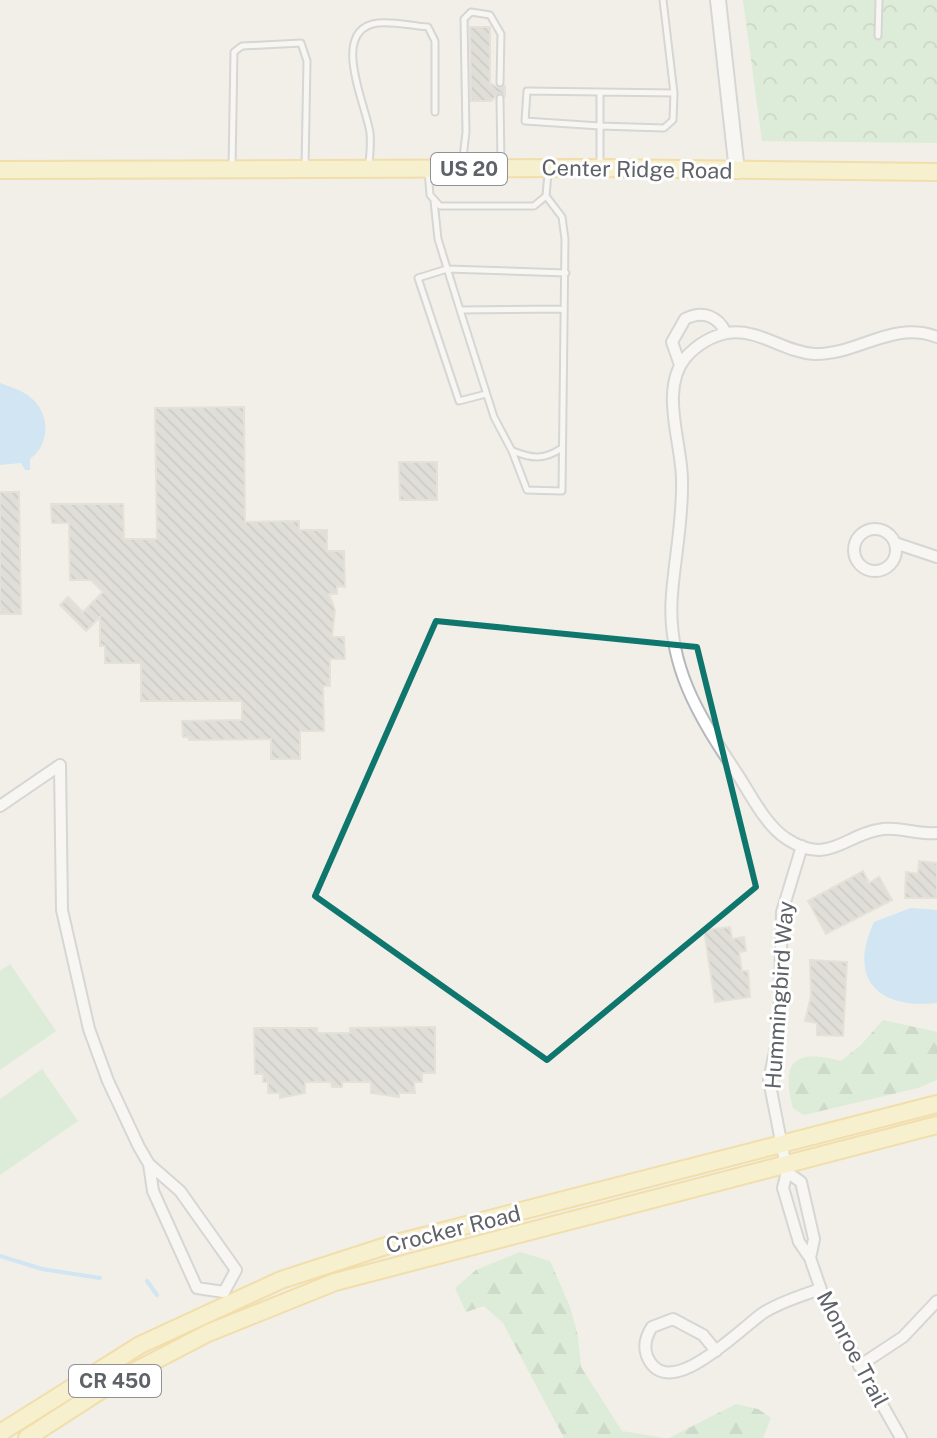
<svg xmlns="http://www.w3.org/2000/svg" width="937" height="1438" viewBox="0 0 937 1438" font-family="'Public Sans',sans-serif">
  <defs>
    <pattern id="forest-firs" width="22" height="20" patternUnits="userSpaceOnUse" patternTransform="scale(2)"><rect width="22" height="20" fill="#c5e8c5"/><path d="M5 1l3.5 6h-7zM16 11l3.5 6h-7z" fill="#a3c0a4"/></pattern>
    <pattern id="park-crowns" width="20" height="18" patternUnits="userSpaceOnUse" patternTransform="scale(2)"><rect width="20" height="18" fill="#c5e8c5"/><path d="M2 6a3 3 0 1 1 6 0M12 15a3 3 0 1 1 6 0" fill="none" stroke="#a3c0a4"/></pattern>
    <pattern id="building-back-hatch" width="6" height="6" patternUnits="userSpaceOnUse" patternTransform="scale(2)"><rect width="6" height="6" fill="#cccac5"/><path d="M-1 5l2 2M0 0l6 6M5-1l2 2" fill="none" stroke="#a9a8a4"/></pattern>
  </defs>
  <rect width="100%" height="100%" fill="#f1efe8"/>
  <path fill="#c5e8c5" d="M10 964 56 1031 0 1070V971Z
    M42 1069 78 1121 0 1175V1099Z"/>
  <path fill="url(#forest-firs)" d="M883 1020 937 1032V1080L918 1088 804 1115 793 1108C780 1060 796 1049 841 1061L861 1045Z
    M520 1252 550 1261 570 1307 578 1336 581 1367 622 1431 665 1438H564L503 1323 484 1306 466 1312 455 1288 476 1270Z
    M736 1404 758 1409 771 1418 763 1438H669Z"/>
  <path fill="url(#park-crowns)" d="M743 0H937V143L762 141Z"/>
  <path fill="#aadaff" d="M0 383C10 387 22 390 30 397 51 413 50 445 30 459V470H25L21 463 0 465Z
    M911 908 937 910V1003C879 1009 847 980 874 922Z"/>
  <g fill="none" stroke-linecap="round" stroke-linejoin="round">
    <path stroke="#aadaff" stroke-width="4" d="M0 1256 42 1269 100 1278
      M147 1281 157 1295"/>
  </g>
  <path fill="url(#building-back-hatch)" stroke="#d6d1c6" stroke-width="2" d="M470 27H490V83L499 88 505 86V96L499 93 491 101H471Z
    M244 407 245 522 299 521V530H327V551H344L345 587 337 586V594H329L335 610 332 637H344L345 659H330V686H323L324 731H300V759H271V739L189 740V737H183L182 721 242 720V701H141V663H105V646H100V617L86 631 60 605 68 597 83 612 103 592 91 580H70L69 523H52L51 504H123L124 539H157L155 408Z
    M399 462H437V500H400Z
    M0 492H19L21 614H0Z
    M919 861 937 863V898H905L906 872 918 874Z
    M863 871 869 883 879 877 892 900 826 934 808 901Z
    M730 927 732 939 744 937 746 951 739 952 742 971H748L750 997 715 1002 704 930Z
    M810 960 847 962 843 1036 817 1035V1023L805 1021 811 996Z
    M435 1027V1073H422V1082H414L415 1093H399V1097L371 1093V1082H342V1087H332L331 1082H305V1093L280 1098V1093H268V1082H263V1074H255L254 1028H317V1033H350V1028Z"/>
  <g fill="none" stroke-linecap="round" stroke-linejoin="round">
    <g stroke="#b5b8bc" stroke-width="9">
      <path id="lane" d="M878 36 879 0
        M600 94V126L664 128 673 120 674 93
        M500 98 501 164
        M369 164C370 154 371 143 370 133 367 107 328 29 378 23 393 21 412 26 428 27L435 41V112
        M462 166 466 132 464 19 471 12 490 15 501 34 500 83
        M600 167V126L525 121 527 91 674 93 663 0
        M232 168 234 52 242 46 301 43 307 61 305 167
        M428 170 430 195 440 206H534L546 196 548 173
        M434 201 438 239 460 310 564 309
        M460 310 494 417 512 451 527 490 562 491 565 239 562 217 546 196
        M486 394 459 401 418 278 447 269 566 273
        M513 451C532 459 544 460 562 448"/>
    </g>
    <g stroke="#b5b8bc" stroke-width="14">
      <path id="street" d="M937 337C891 320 859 355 814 354 783 352 759 328 727 333 712 336 697 345 686 357 659 389 682 443 682 480 683 519 675 556 672 594 666 664 699 717 736 772 750 793 765 825 787 839 829 867 846 833 883 829 901 827 919 835 937 833
        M680 365 672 342 685 319C703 310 718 316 726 333
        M854 550a21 21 0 1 1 42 0a21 21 0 1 1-42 0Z
        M895 543 937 557
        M60 765 62 910 89 1029 108 1081 139 1147 149 1164 180 1191 236 1270 224 1292 197 1288 153 1191 149 1164
        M0 806 60 765
        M802 846 782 912 779 1033 769 1080 787 1172 783 1188 799 1242 810 1258 827 1307 901 1438
        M787 1172 801 1182 814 1239 810 1258
        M716 1351 703 1335 673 1319 652 1327C646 1336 643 1345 647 1356 667 1406 742 1327 763 1313 780 1302 801 1296 820 1289
        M859 1366 903 1337 937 1301"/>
    </g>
    <g stroke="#b6babf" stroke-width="18">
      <path id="secondary" d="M718 0 737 171"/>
    </g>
    <g stroke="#f2c960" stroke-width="20">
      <path id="primary" d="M0 170 600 168 937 172
        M0 1433 140 1345 281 1280 389 1245 937 1104
        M27 1438 112 1383 208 1333 335 1282 937 1125"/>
    </g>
    <use href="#lane" stroke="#fff" stroke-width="5"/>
    <use href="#street" stroke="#fff" stroke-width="10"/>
    <use href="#secondary" stroke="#fff" stroke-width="14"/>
    <use href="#primary" stroke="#fff2af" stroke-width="16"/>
  </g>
  <path d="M0 0H937V1438H0ZM436 621 697 647 756 887 547 1060 315 896Z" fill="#f1efe8" fill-opacity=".55" fill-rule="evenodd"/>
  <path fill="none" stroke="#0f766e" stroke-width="6" stroke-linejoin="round" d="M436 621 697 647 756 887 547 1060 315 896Z"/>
  <g text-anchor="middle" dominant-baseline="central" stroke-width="6" stroke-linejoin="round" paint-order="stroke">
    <g fill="#fff" stroke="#8f9295" stroke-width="2">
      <rect x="431" y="153" width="76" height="32" rx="6"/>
      <rect x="69" y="1365" width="92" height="32" rx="6"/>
    </g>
    <g font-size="20" font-weight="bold" fill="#5f6368">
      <text x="469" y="169">US 20</text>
      <text x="115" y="1381">CR 450</text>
    </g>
    <g font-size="22" fill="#5f6368" stroke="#fff">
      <text transform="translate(637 169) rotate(1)">Center Ridge Road</text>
      <text transform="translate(779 995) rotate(-86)">Hummingbird Way</text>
      <text transform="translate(453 1229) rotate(-14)">Crocker Road</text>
      <text transform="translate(853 1349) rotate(62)">Monroe Trail</text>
    </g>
  </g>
</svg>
